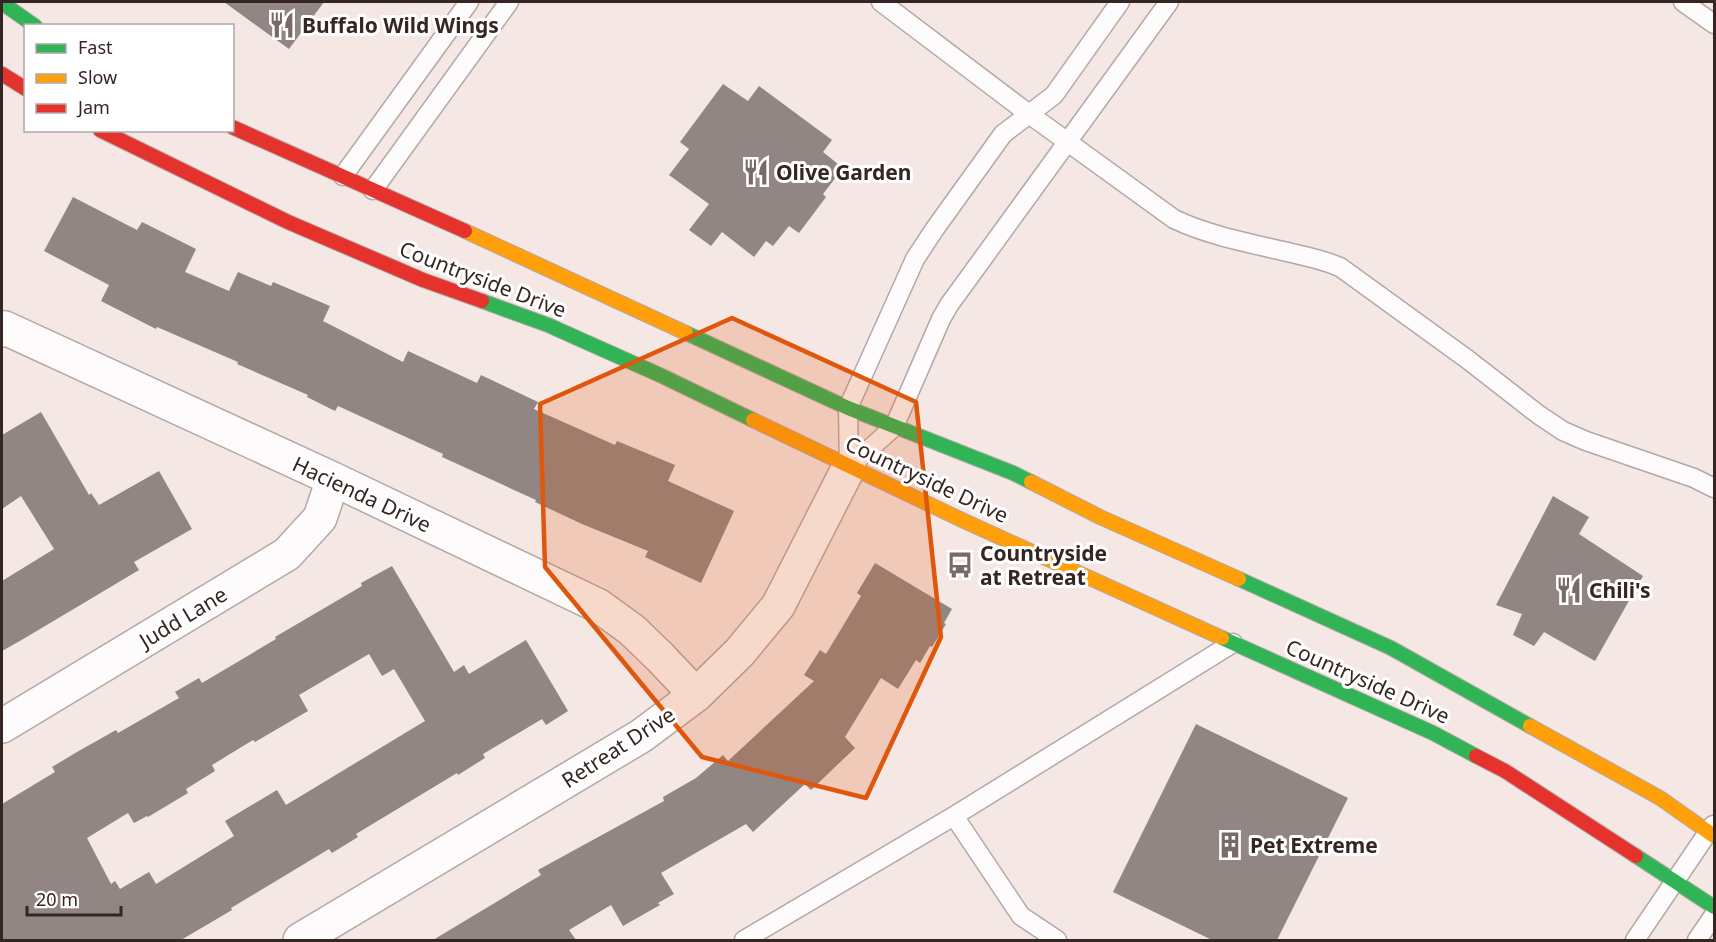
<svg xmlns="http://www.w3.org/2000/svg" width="1716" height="942" viewBox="0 0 1716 942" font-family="'Noto Sans',sans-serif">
  <rect width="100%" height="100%" fill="#f4e7e4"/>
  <path fill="#918683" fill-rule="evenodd" d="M224 2H324L289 49Z
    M723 84 748 101 759 86 832 140 823 152 843 168 823 194 826 197 799 233 789 226 773 246 766 241 754 257 722 232 711 246 689 230 709 204 669 175 689 149 680 142Z
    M73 197 137 230 142 222 196 249 185 272 229 291 238 272 271 286 273 282 330 306 323 321 403 362 408 351 477 383 481 375 538 402 534 409 615 445 617 441 675 465 668 481 734 511 701 583 645 557 648 551 582 524 535 502 536 500 442 457 443 454 338 406 335 411 307 397 308 395 237 364 238 362 157 327 156 329 101 301 109 285 44 251Z
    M41 412 89 495 91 493 99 505 159 471 192 529 134 562 139 570 25 638 2 651V581L54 549 21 496 2 509V435Z
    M1553 496 1589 517 1579 534 1643 576 1595 661 1544 632 1534 646 1513 635 1522 614 1496 605Z
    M875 563 952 609 944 623 946 624 932 647 930 646 920 663 916 660 898 689 881 678 845 737 855 748 811 790 805 784 753 832 746 824 661 873 674 894 658 903 660 905 623 926 611 905 569 930 576 940H433L541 875 538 870 664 801 663 797 696 778 723 755 728 761 814 681 804 675 820 650 826 654 861 596 857 593Z
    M392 566 454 672 464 665 469 674 526 640 568 711 546 725 542 719 483 754 485 758 458 775 457 773 356 834 358 837 332 853 329 849 231 908 232 910 181 940H2V804L55 772 52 767 77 752 116 730 118 733 179 698 175 692 199 678 202 683 276 639 275 637 362 586 361 583ZM369 654 382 676 394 669 425 721 286 805 277 790 225 821 234 836 156 884 149 872 120 889 115 881 111 884 87 838 128 813 134 823 147 816 148 817 188 793 186 789 215 771 212 765 253 740 255 742 308 711 299 695Z
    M1196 724 1348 798 1277 940H1212L1113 892Z"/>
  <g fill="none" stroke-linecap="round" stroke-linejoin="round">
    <g stroke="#b4a8a5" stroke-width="21">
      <path id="lane" d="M881 2 1029 114 1174 219C1211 237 1260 245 1300 255 1313 258 1326 261 1340 267L1467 359 1539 415 1563 431 1586 441 1694 478 1714 488
        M1120 2 1054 95 1003 134 934 230 915 259 848 408 849 467 894 427 941 319 949 305 1169 2
        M1683 2 1714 24
        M343 176 469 2
        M373 190 509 2
        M954 816 1021 916 1057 940
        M744 940 954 816 1233 643
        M1635 940 1713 825
        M1697 940 1714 915"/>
    </g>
    <g stroke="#b4a8a5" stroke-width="36">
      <path id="street" d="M2 330 5 328 333 479 599 606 632 630 660 657 696 695
        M2 726 287 554 320 518 333 479
        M300 940 641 736 696 695 739 653 778 606 849 467"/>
    </g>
    <g stroke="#b4a8a5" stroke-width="16">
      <path id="fast" d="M2 3 35 26
        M482 301 548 325 662 376 753 420
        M686 333 848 408 1013 473 1031 482
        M1239 579 1391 648 1530 726
        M1222 638 1433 733 1476 756
        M1636 856 1714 907"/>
    </g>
    <g stroke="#b4a8a5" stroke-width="16">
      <path id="slow" d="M465 231 686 333
        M753 420 962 520 1222 638
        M1031 482 1100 517 1239 579
        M1530 726 1660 798 1714 836"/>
    </g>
    <g stroke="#b4a8a5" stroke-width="16">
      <path id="jam" d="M2 74 26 89
        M232 127 465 231
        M100 130 288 222 423 280 482 301
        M1476 756 1505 771 1636 856"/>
    </g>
    <use href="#lane" stroke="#fdfbfb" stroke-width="18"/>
    <use href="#street" stroke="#fdfbfb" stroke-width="33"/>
    <use href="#fast" stroke="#30b455" stroke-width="14"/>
    <use href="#slow" stroke="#ff9f0a" stroke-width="14"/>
    <use href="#jam" stroke="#e5322d" stroke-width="14"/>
  </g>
  <path fill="#df560d" fill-opacity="0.2" stroke="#df560d" stroke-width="4.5" stroke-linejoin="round" d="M732 318 916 402 941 637 866 798 702 757 545 567 540 404Z"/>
  <defs>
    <g id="restaurant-bare" transform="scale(2.07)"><path d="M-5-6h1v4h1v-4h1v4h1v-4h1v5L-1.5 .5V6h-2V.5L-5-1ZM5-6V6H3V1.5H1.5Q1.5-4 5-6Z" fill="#786a67" stroke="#fff" stroke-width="2.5" paint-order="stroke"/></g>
    <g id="bus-bare" transform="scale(2.07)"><path d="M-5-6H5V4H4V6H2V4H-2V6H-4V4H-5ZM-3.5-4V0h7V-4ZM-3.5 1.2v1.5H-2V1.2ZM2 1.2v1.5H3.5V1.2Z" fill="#786a67" stroke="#fff" stroke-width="2.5" paint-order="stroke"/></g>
    <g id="building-bare" transform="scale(2.07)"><path d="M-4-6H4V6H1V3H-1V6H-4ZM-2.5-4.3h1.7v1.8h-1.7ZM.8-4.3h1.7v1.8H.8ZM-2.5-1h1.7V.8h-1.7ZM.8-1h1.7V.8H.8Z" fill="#786a67" stroke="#fff" stroke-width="2.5" paint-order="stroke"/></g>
  </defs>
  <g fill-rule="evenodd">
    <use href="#restaurant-bare" x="282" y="25"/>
    <use href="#restaurant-bare" x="756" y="172"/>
    <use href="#bus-bare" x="960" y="565"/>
    <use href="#restaurant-bare" x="1569" y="590"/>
    <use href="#building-bare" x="1230" y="845"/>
  </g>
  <g text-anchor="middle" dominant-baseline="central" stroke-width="6" stroke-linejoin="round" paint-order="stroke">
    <g font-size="21" font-weight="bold" fill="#352623" stroke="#fff" text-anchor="start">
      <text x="302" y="25">Buffalo Wild Wings</text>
      <text x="776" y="172">Olive Garden</text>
      <text x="980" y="553">Countryside<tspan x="980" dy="24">at Retreat</tspan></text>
      <text x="1589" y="590">Chili's</text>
      <text x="1250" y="845">Pet Extreme</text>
    </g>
    <g font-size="21" fill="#352623" stroke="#fff">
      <text transform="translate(483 279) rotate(21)">Countryside Drive</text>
      <text transform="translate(927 479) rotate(25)">Countryside Drive</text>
      <text transform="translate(362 494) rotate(25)">Hacienda Drive</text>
      <text transform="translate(183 617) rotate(-31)">Judd Lane</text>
      <text transform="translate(1368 681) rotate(24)">Countryside Drive</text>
      <text transform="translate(618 747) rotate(-33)">Retreat Drive</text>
    </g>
  </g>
  <rect width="1716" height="942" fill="none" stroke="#352623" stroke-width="6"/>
  <rect x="24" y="24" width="210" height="108" fill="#ffffff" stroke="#aea8a7" stroke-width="1.5"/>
  <rect x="36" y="44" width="30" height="9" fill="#30b455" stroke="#aea8a7" stroke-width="1.5"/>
  <text x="78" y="54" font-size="18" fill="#352623">Fast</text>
  <rect x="36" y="74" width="30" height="9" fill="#ff9f0a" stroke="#aea8a7" stroke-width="1.5"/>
  <text x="78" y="84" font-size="18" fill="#352623">Slow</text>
  <rect x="36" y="104" width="30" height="9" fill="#e5322d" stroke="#aea8a7" stroke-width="1.5"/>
  <text x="78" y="114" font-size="18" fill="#352623">Jam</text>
  <path d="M27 906v9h94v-9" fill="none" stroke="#352623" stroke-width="3"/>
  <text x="36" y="906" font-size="18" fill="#352623" stroke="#ffffff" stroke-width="4.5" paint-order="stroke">20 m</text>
</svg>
